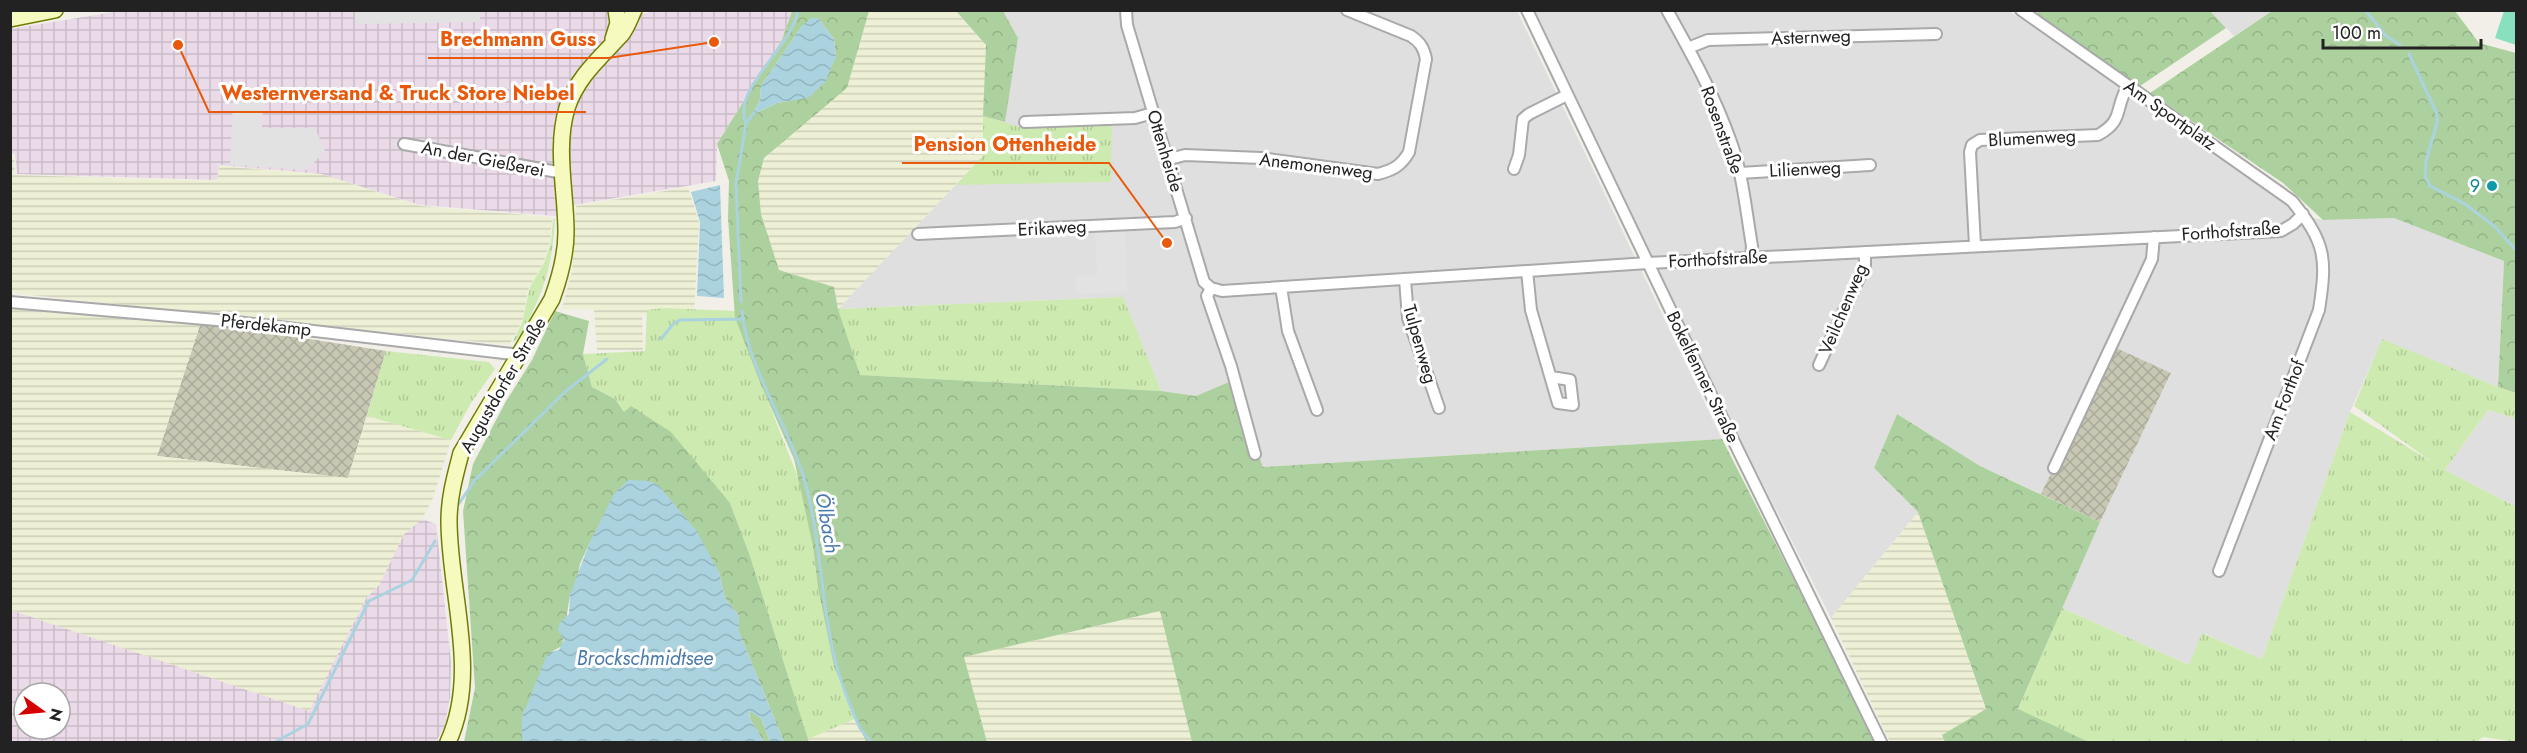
<svg xmlns="http://www.w3.org/2000/svg" width="2527" height="753" viewBox="0 0 2527 753" font-family="Jost,sans-serif">
  <defs>
    <pattern id="industrial-grid" width="8" height="8" patternUnits="userSpaceOnUse" patternTransform="scale(1.5)"><rect width="8" height="8" fill="#ebdbe8"/><path d="M0 4h8M4 0v8" fill="none" stroke="#c9bcc7"/></pattern>
    <pattern id="construction-cross-hatch" width="8" height="8" patternUnits="userSpaceOnUse" patternTransform="scale(1.5)"><rect width="8" height="8" fill="#c7c7b4"/><path d="M0 0l8 8M0 8l8-8" fill="none" stroke="#abab9a"/></pattern>
    <pattern id="farmland-rules" width="6" height="5" patternUnits="userSpaceOnUse" patternTransform="scale(1.5)"><rect width="6" height="5" fill="#eef0d5"/><path d="M0 2.5h6" fill="none" stroke="#ccceb7"/></pattern>
    <pattern id="grass-tufts" width="24" height="20" patternUnits="userSpaceOnUse" patternTransform="scale(1.5)"><rect width="24" height="20" fill="#cdebb0"/><path d="M3 7l-1-3M5 7V3M7 7l1-3M15 17l-1-3M17 17v-4M19 17l1-3" fill="none" stroke="#b0c997"/></pattern>
    <pattern id="forest-crowns" width="20" height="18" patternUnits="userSpaceOnUse" patternTransform="scale(1.5)"><rect width="20" height="18" fill="#add19e"/><path d="M2 6a3 3 0 1 1 6 0M12 15a3 3 0 1 1 6 0" fill="none" stroke="#95b388"/></pattern>
    <pattern id="water-waves" width="16" height="10" patternUnits="userSpaceOnUse" patternTransform="scale(1.5)"><rect width="16" height="10" fill="#aad3df"/><path d="M0 5q4-4 8 0t8 0" fill="none" stroke="#92b5bf"/></pattern>
  </defs>
  <rect width="100%" height="100%" fill="#f2efe9"/>
  <path fill="#e0dfdf" d="M1003 11H1517L1722 439 1263 467 1229 383 1196 396 1161 391 1122 297 838 309 983 156V116L1004 122 1018 38Z
    M1535 11H2009L2284 200 2292 208V213L2323 220 2394 218 2504 261 2498 387 2382 340 2350 412 2262 659 2203 633 2189 665 2062 608 2100 522 2171 374 2051 473 2041 494 1980 466 1897 414 1874 468 1918 512 1831 618 1731 421Z
    M2210 11H2272L2234 36Z
    M2488 410 2514 418 2516 427V507L2445 470Z"/>
  <path fill="url(#industrial-grid)" fill-rule="evenodd" d="M126 10H618L630 15 648 13 651 10 792 11 782 40 717 144 716 181 574 205 555 216 420 205 321 174 219 165 217 180 17 174 15 154H11L10 29Z
    M422 519 436 524 451 662 450 697 445 725 437 740 442 742H11V610L309 711 366 598 379 585 404 534ZM24 693H60V729H24Z"/>
  <path fill="url(#construction-cross-hatch)" d="M201 322 386 351 348 478 157 456Z
    M2114 347 2171 373 2100 522 2041 494 2051 473 2057 469Z"/>
  <path fill="url(#farmland-rules)" d="M869 11H956L986 45 983 156 838 309 834 287 779 270 761 214 758 181 764 158 847 88Z
    M11 157H14L15 175 217 181 219 166 321 174 421 206 552 217 550 242 543 264 529 287 522 322 509 345 11 293Z
    M688 187 699 222 694 314H642L643 350H597L594 310 562 309 572 271 576 206Z
    M11 306 201 322 157 456 348 478 367 416 451 440 433 498 422 519 404 534 379 585 366 598 309 711 11 610Z
    M1918 512 1986 710 1943 735 1945 742H1890L1831 618Z
    M1161 611 1192 742H987L963 657Z
    M855 719 866 742H809L808 739Z"/>
  <path fill="url(#grass-tufts)" d="M983 116 1023 128 1037 125 1112 122 1111 182 956 185 983 156Z
    M553 219H555C553 255 548 280 532 313 527 325 523 335 512 343L522 323 530 287 544 263 551 242Z
    M1123 297 1161 391 859 375 838 309Z
    M664 308 735 311V318L799 480 813 547 818 588 834 667 855 719 808 739 750 556 730 503 624 412 615 399 592 387 583 354 645 351 647 310Z
    M2382 339 2498 387 2516 393V427L2514 418 2488 410 2445 470 2516 507V742L2483 737 2476 742H2089L2018 710 2062 608 2189 665 2202 633 2262 659 2350 412 2432 462 2354 406Z
    M386 351 489 362 495 369 471 403 451 440 367 416Z"/>
  <path fill="url(#forest-crowns)" fill-rule="evenodd" d="M2040 10 2210 11 2226 28 2140 86 2036 15Z
    M792 11H869L847 88 764 158 758 181 761 214 779 270 834 287 838 309 860 375 1161 391 1196 396 1229 382 1263 467 1722 439 1877 742H1192L1160 611 964 657 987 742H866L834 667 818 588 813 547 794 459 761 385 735 318 728 218 729 181 717 144 782 40ZM818 18 834 39 836 57 789 101 777 103 752 115 760 100 761 86 801 27Z
    M956 11H1003L1018 38 1005 122 983 116 986 45Z
    M2272 11H2455L2479 43 2516 53V393L2498 387 2504 261 2394 218 2323 220 2283 183 2150 93Z
    M555 311 589 321 583 354 592 387 615 399 624 412 631 406 671 432 730 503 750 556 809 742H784L739 632V616L725 598 719 572 649 481H628L589 544 580 564 576 585 570 595 562 646 551 652 522 717V742H464L475 688 463 511 473 464 505 403 532 360Z
    M1897 414 1980 466 2100 522 2018 709 2089 742H1945L1942 735 1986 709 1918 512 1874 468Z
    M749 710 761 718 770 742H764L750 719Z"/>
  <path fill="#88e0be" d="M2504 11H2516V45L2495 38Z"/>
  <path fill="#e2e2e2" d="M355 11H480V22L355 24Z
    M233 101 263 103 262 128H315L325 151 307 170 230 165Z
    M1125 232 1127 292 1076 294 1075 276 1097 275 1095 233Z"/>
  <path fill="url(#water-waves)" d="M811 18H818L834 39 836 57 825 82 808 98 777 103 752 115 760 100 761 86 801 27Z
    M720 185 724 298 697 296 700 222 691 192Z
    M628 480 649 481 659 486 696 530 719 572 725 598 739 616V632L784 742H770L761 718 749 711 750 719 764 742H522V717L546 657 551 652 559 650 564 640 558 630 560 623 569 614 570 595 589 544 614 494Z"/>
  <g fill="none" stroke-linecap="round" stroke-linejoin="round">
    <path stroke="#aad3df" stroke-width="3" d="M2365 10 2385 35 2400 45
      M2409 54 2437 114V123L2426 161 2425 176 2430 186 2465 204 2494 226 2516 250
      M746 123C731 90 793 46 798 10
      M741 302 736 184 746 123 754 113
      M742 311C746 364 788 425 804 478 819 530 820 584 830 636 835 667 847 700 860 728 863 733 868 737 871 742
      M661 339 674 323 680 320 742 319
      M458 505 475 480 566 391 607 359
      M275 742 308 724 369 601 412 580 435 541"/>
    <g stroke="#a9a9a9" stroke-width="14">
      <path id="street" d="M1126 10 1127 25 1204 282 1211 288 1222 291 1648 263 2281 231 2293 224 2303 214
        M1527 10 1716 405 1881 742
        M1667 10C1691 53 1715 96 1731 142 1743 175 1746 211 1752 246L1751 257
        M2021 10 2292 201C2326 243 2327 258 2319 310L2219 571
        M1688 48 1708 40 1936 34
        M1025 122 1135 118 1153 113
        M404 144 563 173
        M1166 160 1185 155 1261 158 1378 174C1393 170 1401 166 1409 152L1426 59C1424 48 1420 42 1411 36L1347 10
        M1514 169 1519 155 1523 119 1529 114 1567 95
        M1740 173 1870 165
        M918 234 1175 222 1186 218
        M1975 245 1970 152 1972 145 1980 140 2098 135C2125 120 2114 108 2128 86
        M1527 271 1531 310 1558 403 1573 405 1570 380 1551 377
        M1405 279 1408 318 1439 408
        M1281 287 1288 331 1317 410
        M1211 288 1207 296 1231 366 1255 454
        M10 302 228 321 512 354 520 357
        M1819 365 1865 265V252
        M2054 468 2152 259 2154 237"/>
    </g>
    <g stroke="#707d05" stroke-width="18">
      <path id="secondary" d="M10 19 55 10
        M613 39 618 23 616 10
        M448 742C480 673 449 593 449 521 449 497 455 476 461 453L552 299C560 277 566 256 566 232 566 191 555 148 567 108 577 77 600 58 621 35 627 28 630 18 634 10"/>
    </g>
    <use href="#street" stroke="#fff" stroke-width="10"/>
    <use href="#secondary" stroke="#f7fabf" stroke-width="15"/>
  </g>
  <circle fill="#0f9aa8" stroke="#fff" stroke-width="2" cx="2492" cy="186" r="6"/>
  <g text-anchor="middle" dominant-baseline="central" stroke-width="6" stroke-linejoin="round" paint-order="stroke">
    <g font-size="18" fill="#222" stroke="#fff">
      <text transform="translate(1811 37) rotate(-2)">Asternweg</text>
      <text transform="translate(2170 115) rotate(35)">Am Sportplatz</text>
      <text transform="translate(1722 130) rotate(70)">Rosenstraße</text>
      <text transform="translate(2032 138) rotate(-3)">Blumenweg</text>
      <text transform="translate(1165 151) rotate(73)">Ottenheide</text>
      <text transform="translate(483 159) rotate(11)">An der Gießerei</text>
      <text transform="translate(1316 166) rotate(7)">Anemonenweg</text>
      <text transform="translate(1805 169) rotate(-3)">Lilienweg</text>
      <text transform="translate(1052 228) rotate(-3)">Erikaweg</text>
      <text transform="translate(2231 231) rotate(-4)">Forthofstraße</text>
      <text transform="translate(1718 259) rotate(-3)">Forthofstraße</text>
      <text transform="translate(1843 309) rotate(-67)">Veilchenweg</text>
      <text transform="translate(266 325) rotate(6)">Pferdekamp</text>
      <text transform="translate(1420 344) rotate(74)">Tulpenweg</text>
      <text transform="translate(1703 377) rotate(64)">Bokelfenner Straße</text>
      <text transform="translate(503 385) rotate(-60)">Augustdorfer Straße</text>
      <text transform="translate(2284 400) rotate(-69)">Am Forthof</text>
    </g>
    <g font-size="18" fill="#0d838f" stroke="#fff" text-anchor="end">
      <text x="2480" y="186">9</text>
    </g>
    <g font-size="20" font-style="italic" fill="#4a7aab" stroke="#fff">
      <text transform="translate(827 523) rotate(80)">Ölbach</text>
      <text x="645" y="658">Brockschmidtsee</text>
    </g>
  </g>
  <path fill="none" stroke="#e8590c" stroke-width="2" d="M714 42L608 58H428M178 45L209 112H586M1167 243L1109 163H902"/>
  <g fill="#e8590c" stroke="#fff" stroke-width="2">
    <circle cx="714" cy="42" r="6"/>
    <circle cx="178" cy="45" r="6"/>
    <circle cx="1167" cy="243" r="6"/>
  </g>
  <g font-size="20" text-anchor="middle" font-weight="bold" fill="#e8590c" stroke="#fff" stroke-width="6" stroke-linejoin="round" paint-order="stroke">
    <text x="518" y="46">Brechmann Guss</text>
    <text x="398" y="100">Westernversand &amp; Truck Store Niebel</text>
    <text x="1005" y="151">Pension Ottenheide</text>
  </g>
  <rect width="2527" height="753" fill="none" stroke="#222222" stroke-width="24"/>
  <g transform="translate(42 711) rotate(105)"><circle r="28" fill="#ffffff" stroke="#a7a7a7" stroke-width="1.5"/>
  <path d="M0-4.5L10 22L0 15L-10 22Z" fill="#d40000"/>
  <text y="-9" font-size="16" font-weight="bold" text-anchor="middle" fill="#222222">N</text>
  </g>
  <path d="M2323 39v9h158v-9" fill="none" stroke="#222222" stroke-width="3"/>
  <text x="2332" y="39" font-size="18" fill="#222222" stroke="#ffffff" stroke-width="4.5" paint-order="stroke">100 m</text>
</svg>
